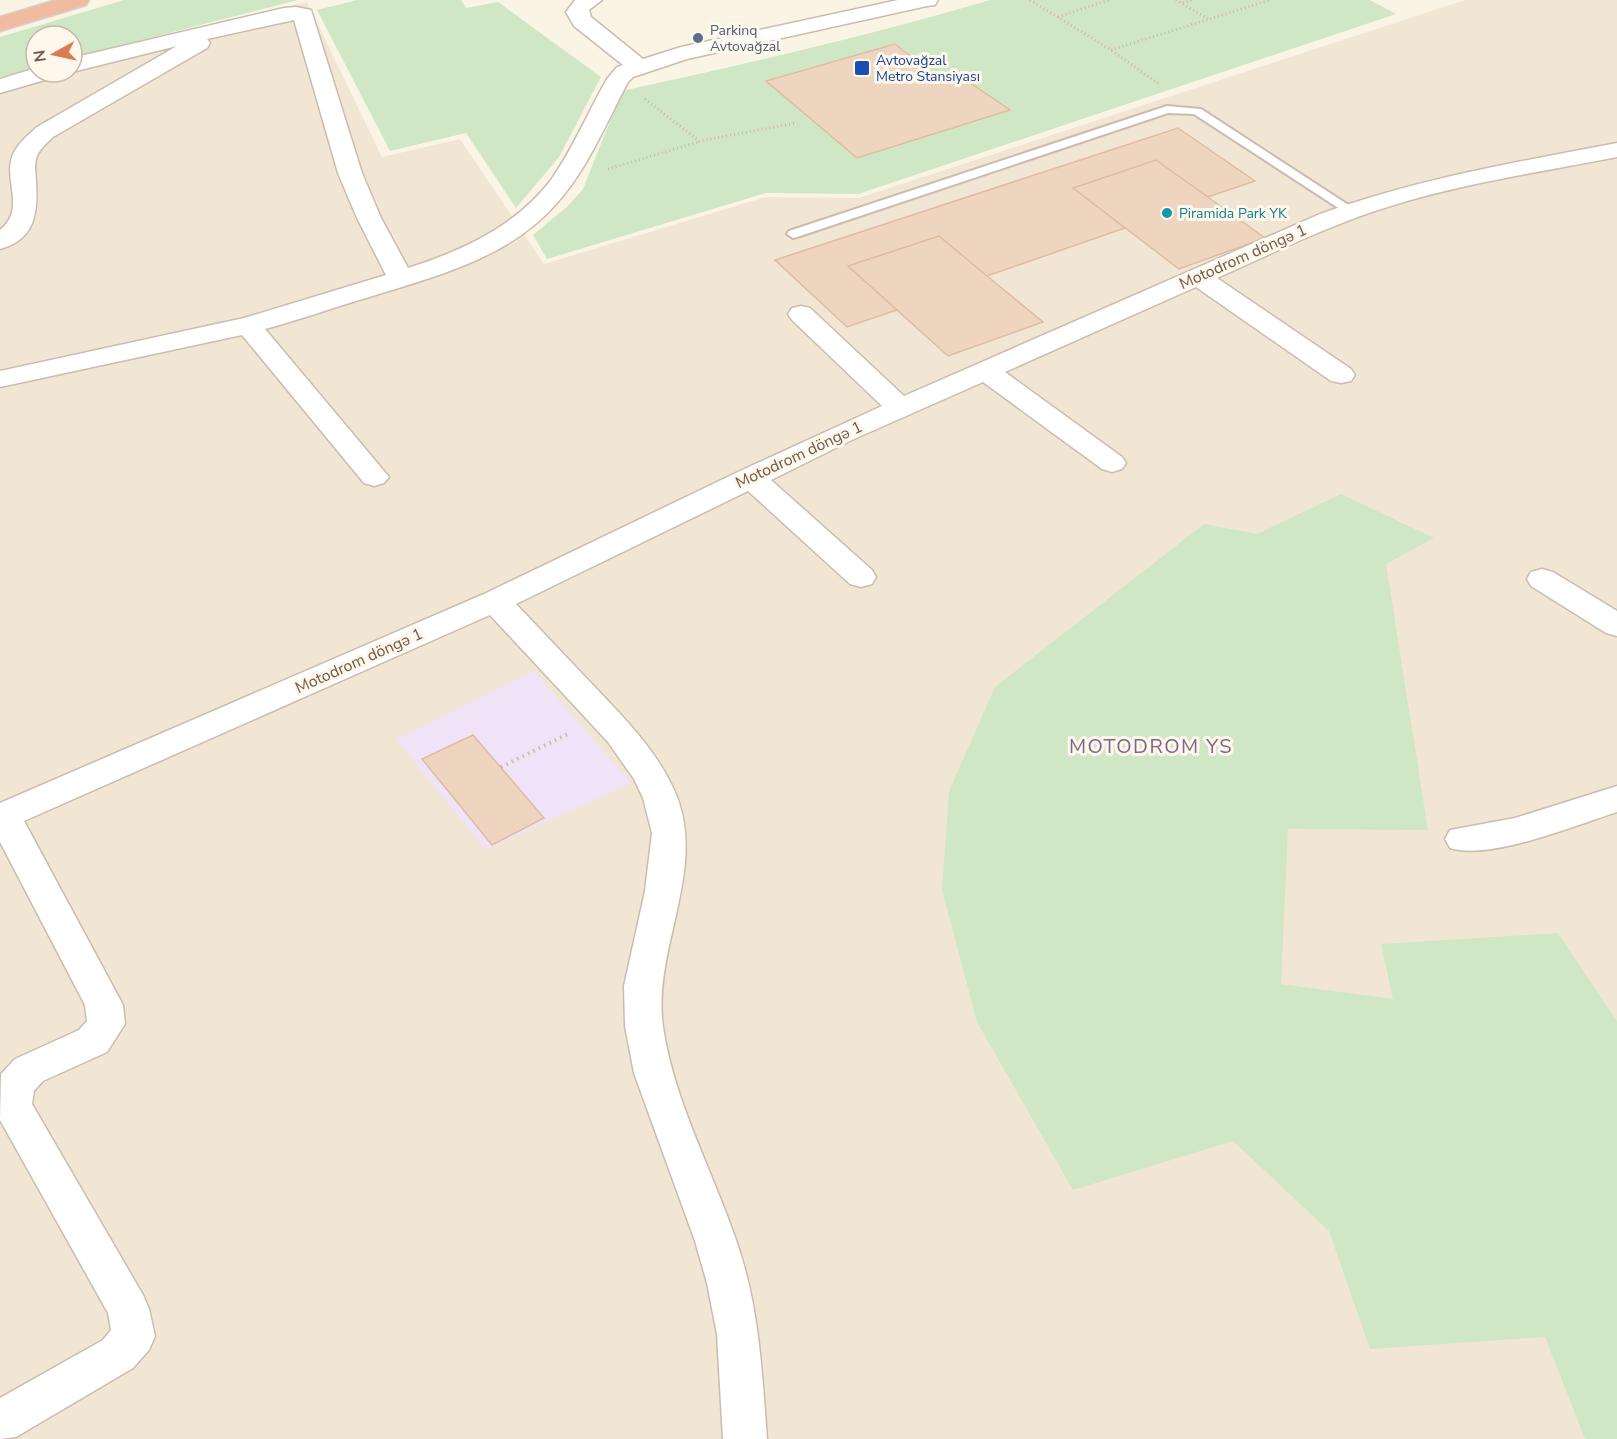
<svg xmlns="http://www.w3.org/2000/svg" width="1617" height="1439" viewBox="0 0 1617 1439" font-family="'Nunito Sans',sans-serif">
  <rect width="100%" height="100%" fill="#faf4e5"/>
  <path fill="#f1e6d4" d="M1465 0H1617V1439H0V80L36 72H72L112 50 307 2 382 157 460 139 544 264 766 197 859 198Z"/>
  <path fill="#f0e2f7" d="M534 671 631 783 486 850 396 740Z"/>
  <path fill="#d0e7c5" d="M124 0H298L72 58V36H36V68L0 77V37Z
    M357 0H461L466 8 498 2 601 77 559 157 516 208 466 133 390 151 317 10Z
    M990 0H1370L1396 14 858 194 766 193 547 259 533 235 568 206 583 189 622 91C746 64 868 36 990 0Z
    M1341 494 1434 538 1386 564 1428 830 1288 829 1281 984 1393 999 1381 944 1558 933 1617 1021V1439H1585L1545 1337 1370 1349 1329 1231 1233 1141 1073 1190 977 1022 942 890 949 791 995 687 1204 524 1257 534Z"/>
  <path fill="#eed5bf" stroke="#dfbca0" stroke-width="1.5" d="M895 44 942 81 960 76 1010 110 857 158 766 81Z
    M1178 128 1255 181 1208 197 1156 160 1073 188 1125 228 987 276 939 236 848 266 897 310 847 327 775 260Z
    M1156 160 1265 238 1179 269 1073 188Z
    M939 236 987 276 1043 322 948 356 848 266Z
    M473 735 544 818 492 845 422 759Z"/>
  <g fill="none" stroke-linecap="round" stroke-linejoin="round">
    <g stroke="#cbbcac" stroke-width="4">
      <path id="lane" d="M1167 106 1201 109 1356 210 1354 213H1346L1194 114 1168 113 797 237 793 238 787 234 789 231Z"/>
    </g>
    <g stroke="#cbbcac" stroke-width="3">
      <path id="street" d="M575 0H602L589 10 591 17 643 59 681 47 898 0H938L935 5 927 6 687 59 633 77 628 82C606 123 588 169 556 204 508 259 433 277 366 298 332 308 299 320 265 329L384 471 389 477 384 483 374 486 364 483 242 335 0 387V371L244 318 386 275 357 218 338 173 294 20 207 39 210 43 207 48 53 137C47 143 38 150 36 159 34 166 36 175 36 182 38 213 35 240 0 249V230C26 209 4 182 12 157 16 145 28 135 37 127L177 46 72 72V58L284 8 296 7 311 10 362 173 381 218 408 268C462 251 516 226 551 180 573 149 588 112 607 79L617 67 623 65 574 26 566 12Z
        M36 68V72H58L55 77 0 93V79Z
        M1617 143V157C1535 173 1451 185 1372 212 1319 230 1269 255 1217 278L1351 369 1355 375 1351 381 1341 383 1331 381 1196 287 1005 372 1122 457 1126 463 1122 469 1112 472 1102 469 983 382 854 439 771 480 872 570 876 577 872 584 861 587 850 584 748 491 516 604C541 630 566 657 592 684 624 718 659 752 677 797 706 872 652 951 663 1027 674 1101 712 1170 736 1240 759 1305 762 1371 767 1439H723L717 1334 707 1283 695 1241 634 1073 625 1026 624 986 645 891 652 833 643 798 634 779 608 742 490 615 24 821 123 1005 125 1024 107 1052 43 1081 34 1091 32 1104 143 1295 149 1309 155 1336 149 1350 133 1368 16 1437 0 1439V1398L103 1340 111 1330 108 1313 0 1120 1 1074 15 1059 79 1030 87 1021 85 1005 0 842V803L484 594 740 471 882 406 792 320 788 314 792 308 801 306 810 308 904 396 1320 214C1417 179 1517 162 1617 143Z
        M1542 569 1553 572 1617 611V636L1606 633 1531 586 1527 579 1531 572Z
        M1617 786V812C1576 825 1489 861 1450 848L1445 839 1450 830 1515 818Z"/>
    </g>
    <g stroke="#d7d1cd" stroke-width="3">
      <path id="highway" d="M56 0H89L86 5 0 31V17Z"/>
    </g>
    <path stroke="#d2b8a2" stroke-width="3" stroke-dasharray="1 3" stroke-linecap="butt" d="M1030 0 1111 50 1159 84
      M1176 0 1208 19
      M1183 3 1192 0
      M1058 17 1109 0
      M1111 50 1270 0
      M645 99 699 141 797 123
      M608 169 698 142"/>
    <path stroke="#d2b8a2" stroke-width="4" stroke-dasharray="1.5 4.5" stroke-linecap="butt" d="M501 767 570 733"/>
    <use href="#lane" fill="#fff" fill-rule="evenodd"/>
    <use href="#street" fill="#fff" fill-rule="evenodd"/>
    <use href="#highway" fill="#f0bba1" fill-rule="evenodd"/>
  </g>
  <circle fill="#5c6f8a" stroke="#fef7eb" stroke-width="2" cx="698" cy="38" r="6"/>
  <rect fill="#1a4fb4" stroke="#fef7eb" stroke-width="2" x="854" y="60" width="16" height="16" rx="3"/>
  <circle fill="#0f9aa8" stroke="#fef7eb" stroke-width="2" cx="1167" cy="213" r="6"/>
  <g text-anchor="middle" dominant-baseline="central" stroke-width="6" stroke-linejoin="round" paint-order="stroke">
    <g font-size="14" fill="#4e5e75" stroke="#fef7eb" text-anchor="start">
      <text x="710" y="30">Parkinq<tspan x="710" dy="16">Avtovağzal</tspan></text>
    </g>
    <g font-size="14" fill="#164399" stroke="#fef7eb" text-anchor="start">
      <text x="876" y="60">Avtovağzal<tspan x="876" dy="16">Metro Stansiyası</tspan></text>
    </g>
    <g font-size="14" fill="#0d838f" stroke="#fef7eb" text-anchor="start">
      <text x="1179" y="213">Piramida Park YK</text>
    </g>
    <g font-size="16" fill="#715c4c" stroke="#fef7eb">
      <text transform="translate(1243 257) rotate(-24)">Motodrom döngə 1</text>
      <text transform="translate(799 455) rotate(-25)">Motodrom döngə 1</text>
      <text transform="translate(359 661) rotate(-24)">Motodrom döngə 1</text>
    </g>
    <g font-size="20" letter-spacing="1.5" fill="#82648d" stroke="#fef7eb">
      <text x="1151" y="746">MOTODROM YS</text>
    </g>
  </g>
  <g transform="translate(54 54) rotate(262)"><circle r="28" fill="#fef7eb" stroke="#c6b9ab" stroke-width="1.5"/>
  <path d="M0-4.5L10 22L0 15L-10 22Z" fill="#db7b53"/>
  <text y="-9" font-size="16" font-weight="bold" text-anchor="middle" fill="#715c4c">N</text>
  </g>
</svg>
